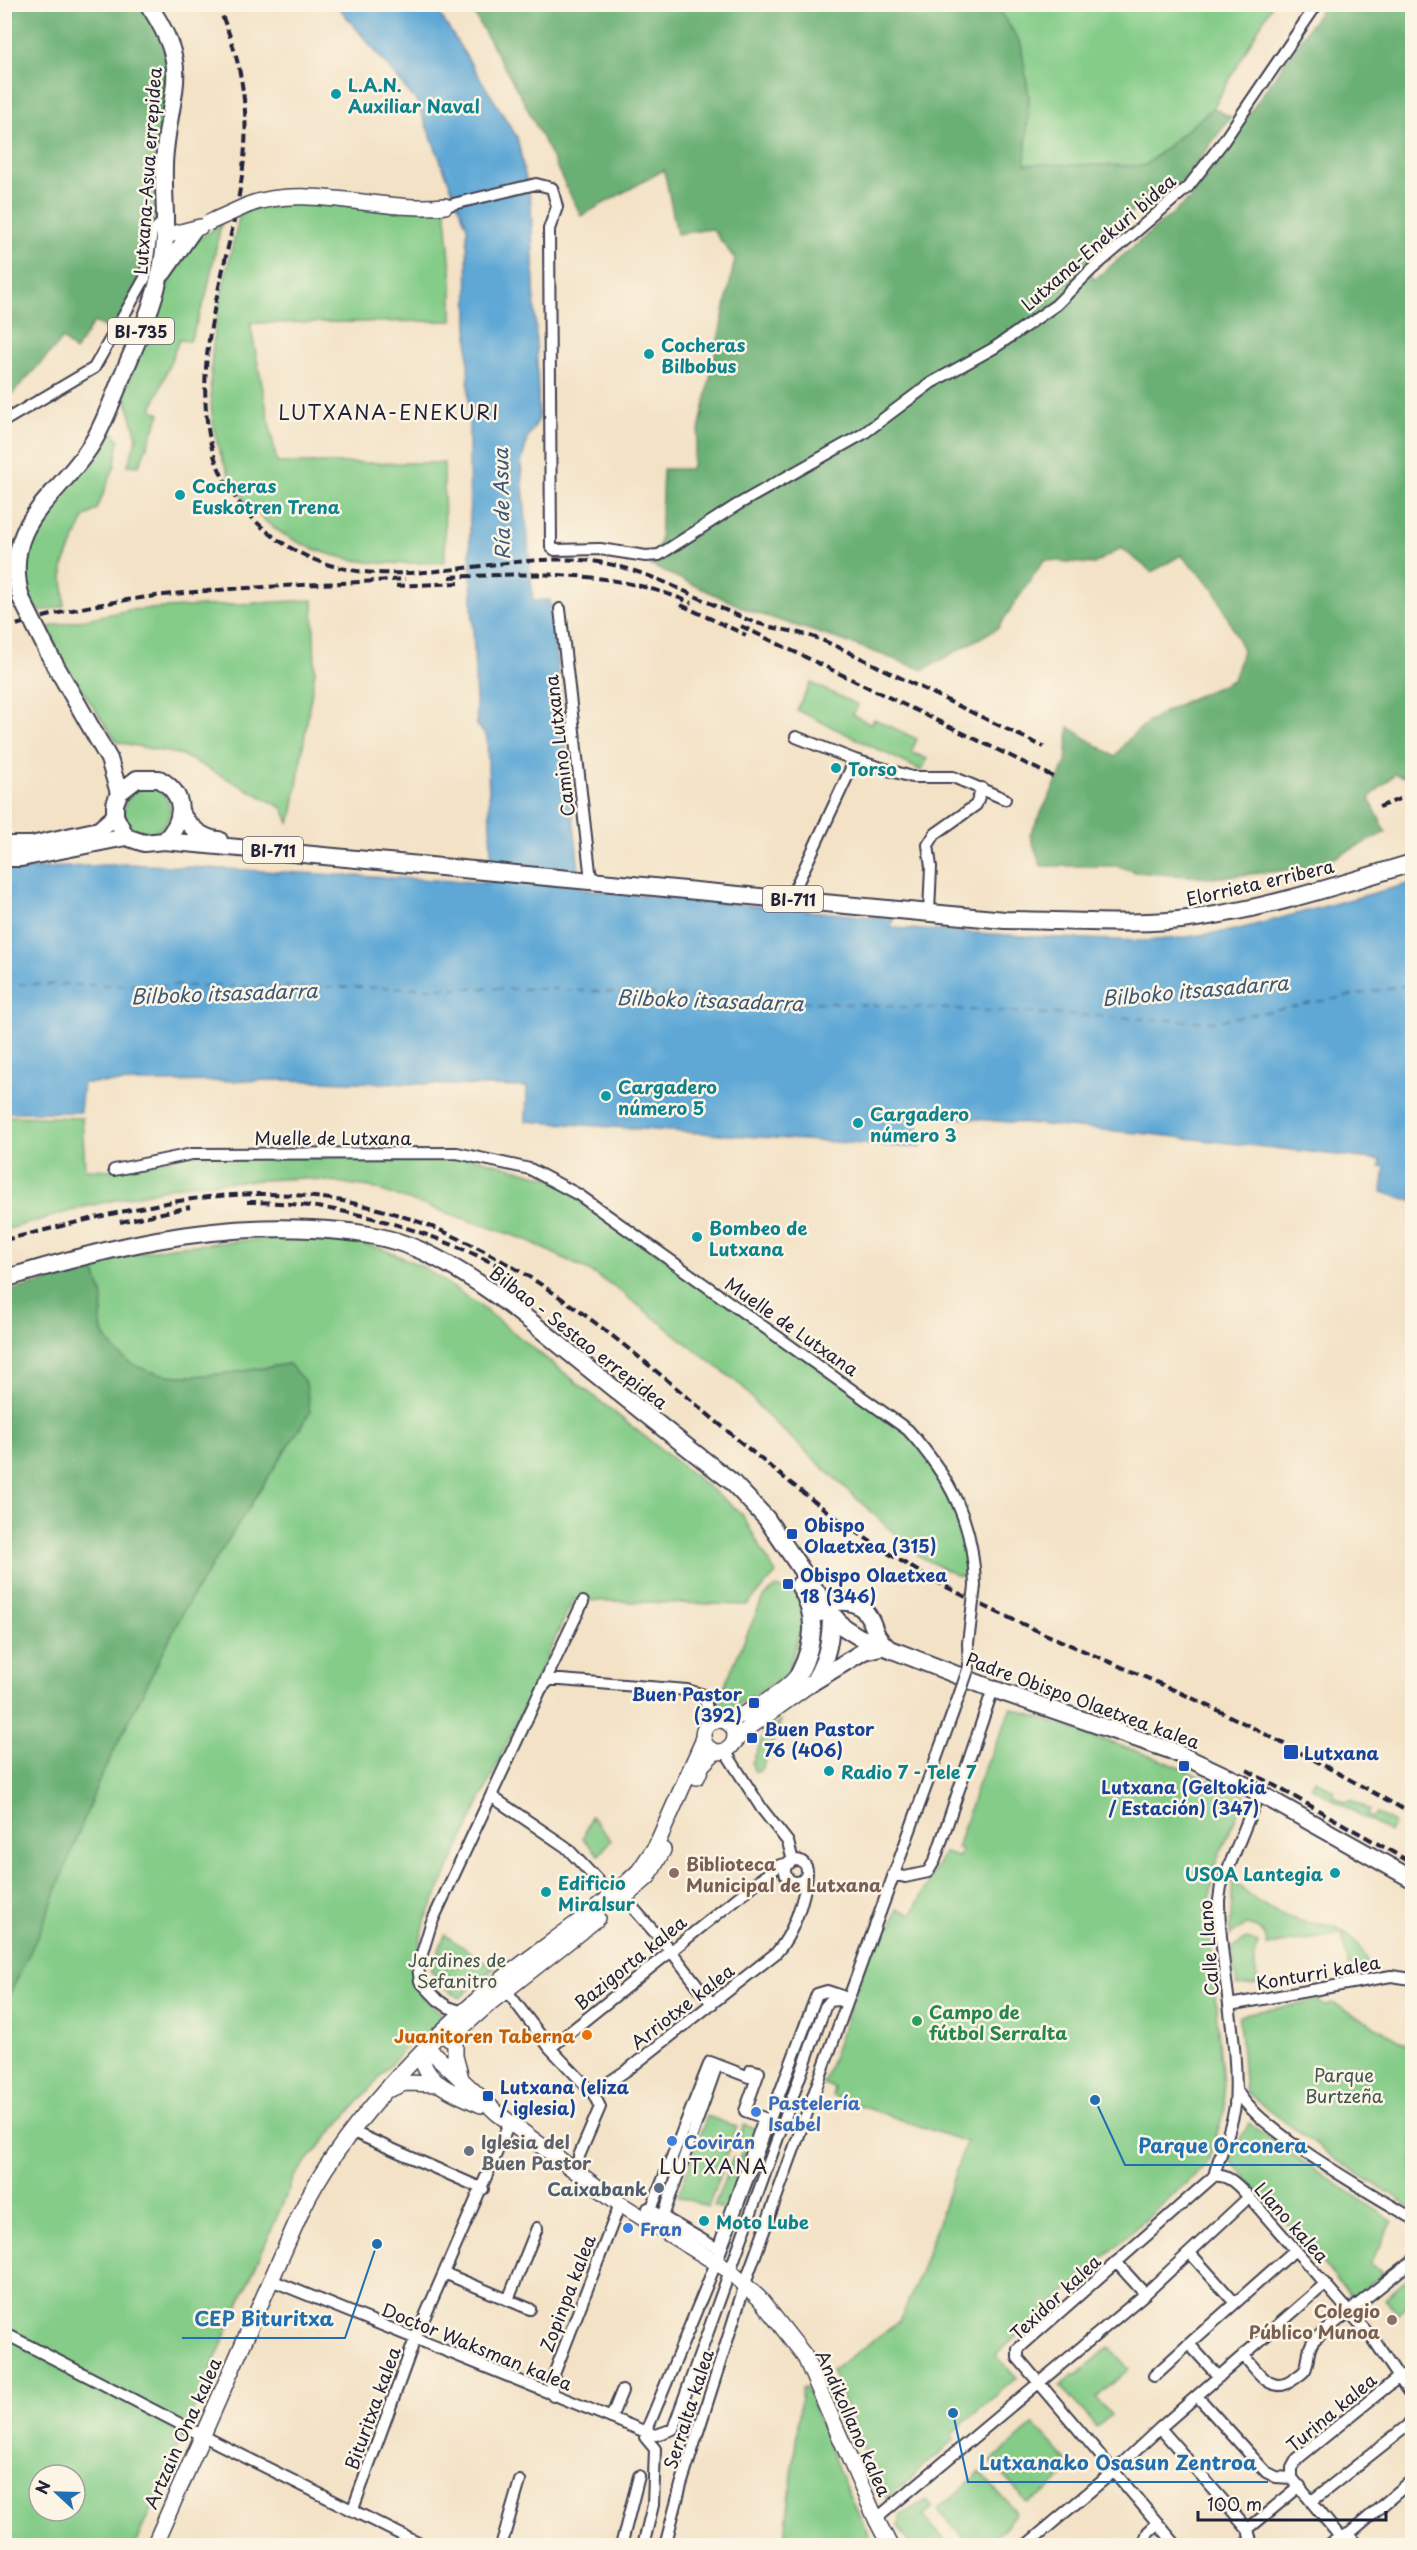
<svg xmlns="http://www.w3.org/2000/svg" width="1417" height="2550" viewBox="0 0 1417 2550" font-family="'Playpen Sans',sans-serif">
  <rect width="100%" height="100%" fill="#fcf5e5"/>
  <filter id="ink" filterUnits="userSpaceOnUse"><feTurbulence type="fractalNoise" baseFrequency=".0167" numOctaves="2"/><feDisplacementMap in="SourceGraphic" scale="12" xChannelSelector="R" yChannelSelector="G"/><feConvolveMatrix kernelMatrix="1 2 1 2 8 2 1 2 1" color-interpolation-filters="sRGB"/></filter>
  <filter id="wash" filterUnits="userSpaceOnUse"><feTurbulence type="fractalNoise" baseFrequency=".008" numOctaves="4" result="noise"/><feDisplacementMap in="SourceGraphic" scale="24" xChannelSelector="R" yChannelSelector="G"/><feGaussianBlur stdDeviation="1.35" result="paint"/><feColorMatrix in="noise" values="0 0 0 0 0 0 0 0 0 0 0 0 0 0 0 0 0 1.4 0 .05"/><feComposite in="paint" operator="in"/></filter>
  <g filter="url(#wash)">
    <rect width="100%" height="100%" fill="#f3e2c6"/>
    <path fill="#84cc88" stroke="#537762" stroke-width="1.5" fill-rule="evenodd" d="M996 5H1272L1213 108 1144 166 1024 164 1029 98 1021 44Z
      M269 197 445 206 452 281V321L250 323 277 463H444L445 562C419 563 393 565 368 562 259 548 205 479 211 371 213 318 228 266 240 214Z
      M221 224 206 296 190 341 179 340 152 409 160 414 139 466 128 465 137 437 124 391 174 271 191 245Z
      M113 432 119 440 115 465 97 509 84 518 63 566 64 606 39 612 21 586 25 528 79 474 105 436Z
      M313 600 315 671 293 811 289 823 283 808 182 755 117 742 58 654 48 627 129 610Z
      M811 683 858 705 853 715 871 724 874 719 917 739 911 752 927 759 922 771 797 710Z
      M124 810a23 23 0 1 1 46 0a23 23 0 1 1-46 0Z
      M5 1116 82 1118 85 1169 114 1170 192 1154 457 1153 552 1179 908 1430 947 1480 976 1577 956 1575 919 1556 762 1411 743 1387 612 1285 591 1272 527 1240 370 1187 302 1178 188 1184 88 1206 5 1230Z
      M303 1236 340 1239 383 1249 425 1268 480 1306 741 1513 776 1574 747 1605 573 1600 425 1921 411 1979 423 1998 446 2017 403 2050 295 2175 135 2545H5L4 2004 43 1925 98 1783 186 1606 310 1412 289 1364C230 1371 137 1399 104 1334 97 1322 104 1310 103 1299 101 1287 95 1275 92 1263L170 1247ZM39 2475H75V2511H39Z
      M776 1587 795 1594 803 1610V1620L787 1675 718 1717 712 1714 763 1598Z
      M1012 1708 1161 1760 1246 1795 1214 1867 1208 1917 1225 2108 1207 2164 996 2355 1016 2378 951 2434 955 2440 887 2498 879 2490 832 2370 900 2321 921 2271 966 2142 832 2096 834 2088 823 2084 880 1923 891 1927 897 1909 912 1914 944 1853 959 1857 962 1850 957 1848 978 1783Z
      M781 1721 763 1767 758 1772 754 1771 752 1763 766 1729Z
      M1315 1780 1333 1790 1334 1796 1344 1802 1352 1800 1370 1810 1367 1815 1372 1818 1376 1813 1394 1823 1389 1832 1311 1787Z
      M591 1816 611 1840 599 1855 583 1838Z
      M1233 1877C1244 1898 1281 1916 1303 1922 1313 1924 1327 1923 1335 1927 1351 1934 1362 1949 1369 1964L1349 1968 1342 1934 1267 1946C1267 1932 1258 1926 1245 1925L1230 1936Z
      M445 1935 494 1968 460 1998 445 1987 431 1970Z
      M1247 1939 1258 1943 1254 1959 1258 1984 1237 1986 1232 1948Z
      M1318 2001 1325 2005 1333 2003 1412 2047V2208L1336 2160 1245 2092 1239 2017 1248 2013Z
      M707 2116 737 2127 708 2207 678 2196Z
      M1249 2123 1288 2152 1393 2221 1370 2264 1384 2273 1353 2298 1229 2159Z
      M744 2125 760 2130 730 2212 714 2206 733 2158 739 2160 744 2145 737 2142Z
      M1412 2275V2301L1398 2314 1385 2298Z
      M1109 2347 1129 2369 1096 2398 1111 2415 1097 2427 1060 2386 1074 2374 1076 2376Z
      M806 2387 843 2481 873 2545H784L802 2388Z
      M1034 2424 1073 2468 1047 2491 1027 2502 991 2462Z
      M980 2472 1016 2512 1002 2531 985 2545H969L938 2510Z
      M927 2500 933 2507 923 2516 949 2545H911L898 2526 901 2515Z"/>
    <path fill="#6bb074" stroke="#466958" stroke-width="1.5" d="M4 5H148L174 53 164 221 152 232 145 278 110 330 94 322 75 351 63 339 12 394 4 389Z
      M469 5H996L1021 44 1029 98 1025 164 1144 166 1213 108 1231 117 1184 180 1131 213 1087 260 1094 280 1192 197 1324 5H1412V771L1402 777 1395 774 1372 795 1370 800 1386 832 1332 859 1298 869 1212 878 1135 872 1119 866H1041L1030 835 1066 763 1069 727 1115 757C1141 715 1190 700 1233 680L1243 650 1214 589 1181 555 1152 572 1121 548 1094 564 1044 560 998 628 923 670 853 644 753 612 650 565 660 542 663 469H691L735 259 712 229 677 234 664 170 581 216 524 102Z
      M92 1263C95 1275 101 1287 103 1299 104 1310 97 1322 104 1334 137 1399 230 1371 289 1364L306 1383 310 1412 186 1606 98 1783 43 1925 5 2004V1292L47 1281Z"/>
    <path fill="#5fa8d6" stroke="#406588" stroke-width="1.5" d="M337 5H434L517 137 531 203 539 419 528 437 521 464 533 601 550 600 581 889 893 919 891 928 1058 938 1144 941 1180 938 1236 930 1412 883V1201L1382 1192 1385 1167 1380 1166 1381 1160 1150 1134 917 1114 921 1148 526 1121 527 1087 282 1080 83 1083 80 1112H5V870L128 864 492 883 487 737 477 726 470 551 467 227 417 102Z"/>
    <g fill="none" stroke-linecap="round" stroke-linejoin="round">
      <path stroke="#3a5879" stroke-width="1.5" stroke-dasharray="8 6" stroke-linecap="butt" d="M4 984 546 989 1212 1022 1412 984"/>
    </g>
  </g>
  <g filter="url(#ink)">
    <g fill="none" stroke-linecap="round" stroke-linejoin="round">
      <g stroke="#413f50" stroke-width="14">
        <path id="street" d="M445 206 536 184 552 188 557 207 549 229 551 547 555 550 600 549 646 556 659 555 737 505 863 434 931 383 994 348 1056 305 1091 270 1188 187 1223 142 1317 4
          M4 421 94 368 145 278 152 232 164 221
          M560 609 591 880
          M796 737 855 760 912 777H953L1005 799
          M790 899 855 760
          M929 912 931 867 928 845 935 834 976 805 982 788
          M114 1170 192 1154 457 1153 530 1169 579 1195 908 1430C950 1477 974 1522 975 1586
          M543 1685 583 1602
          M725 1751 762 1809 788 1842 793 1861
          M491 1796 566 1847 611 1895
          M785 1871a11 11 0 1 1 22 0a11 11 0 1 1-22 0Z
          M893 1874 905 1877 928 1872 935 1860 993 1689
          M620 1893 671 1951 712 2004
          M503 1986 550 2048 593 2093 600 2107 579 2156 578 2171
          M1229 2005 1391 1976 1412 1979
          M463 2012 448 2007 438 2000 420 1981 418 1967 431 1924 541 1689 549 1680H561L687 1690 704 1695 710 1722
          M550 2048 761 1879 780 1865 790 1863
          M710 2062 749 2077 751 2070 759 2072 745 2111 764 2118 718 2249 648 2208 652 2207Z
          M1236 2088C1251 2126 1374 2195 1412 2218
          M593 2093 630 2068 776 1953C793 1935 805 1898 807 1874
          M353 2132 483 2189
          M1214 2176C1220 2152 1232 2130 1235 2105 1240 2040 1219 1966 1219 1900L1221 1886 1259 1793
          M1214 2176C1230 2174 1239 2187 1249 2197L1374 2340 1412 2397
          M661 2222 717 2065
          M1190 2253 1235 2303
          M1116 2262 1145 2294
          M444 2273 530 2309
          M271 2280 646 2432 656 2435 673 2429 825 2007 830 2001 838 2000 846 2003
          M508 2300 537 2228
          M4 2333 219 2444 424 2546
          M1243 2355C1258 2371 1271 2397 1294 2379 1298 2376 1302 2374 1305 2370 1310 2359 1306 2349 1315 2339L1412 2261
          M1154 2376 1189 2344
          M1219 2377 1189 2344 1295 2250
          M553 2396 551 2382 620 2204
          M1197 2396 1266 2472 1276 2477 1292 2478 1341 2538
          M611 2418 622 2391
          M1160 2428 1248 2529 1252 2546
          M1292 2478V2468L1297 2459 1400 2376
          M1312 2501 1412 2422
          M353 2509 415 2339 510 2122
          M876 2519 1145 2294 1249 2197
          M1248 2529 1300 2486
          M1350 2533 1356 2546
          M501 2546 520 2481
          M621 2546 639 2476
          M643 2546 653 2505 655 2449 645 2437 646 2432 716 2263 817 1994 827 1991 842 1996
          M665 2546 681 2485 749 2272 960 1693
          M1025 2546 1113 2472 1160 2428 1325 2284
          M1143 2546 1148 2532 1158 2523
          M1177 2546 1018 2358V2349L1214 2176
          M1325 2546 1350 2533 1412 2480"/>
      </g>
      <g stroke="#413f50" stroke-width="18">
        <path id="secondary" d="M248 205C306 183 382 213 445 206
          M165 236 200 227
          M703 1736a16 16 0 1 1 32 0a16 16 0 1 1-32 0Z
          M725 1721C748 1715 784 1693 799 1674
          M733 1744 743 1732 813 1682
          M697 1777 702 1765 715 1752
          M626 1896 648 1877 663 1850
          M455 2033V2056L462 2082
          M449 2039 491 2002 598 1918
          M422 2051C420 2083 456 2093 481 2105
          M433 2053 497 2113 620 2204 730 2271 760 2299 804 2355 876 2519 890 2546
          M390 2089 405 2083 440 2084
          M154 2546 301 2212C338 2133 428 2039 496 1984 543 1946 596 1913 639 1871L656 1846 703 1741"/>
      </g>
      <g stroke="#413f50" stroke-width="20">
        <path id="primary" d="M163 273 193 230
          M21 598C0 520 60 498 93 442 106 420 114 395 124 372 141 332 159 294 164 251 168 218 161 184 165 151 172 83 191 68 148 4
          M49 654 109 759 119 793 115 804V816L126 837 144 843 164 841C185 821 187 795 159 779H137L119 793
          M181 813C189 827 203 839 219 840
          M164 841 1005 920C1068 920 1134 927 1196 918 1270 908 1341 884 1412 863
          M4 845H31L99 830 115 816
          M4 858H21L126 837
          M4 1279C106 1248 205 1223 312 1229 350 1231 387 1235 422 1251 478 1277 524 1316 571 1354 624 1397 677 1440 731 1481L766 1518 831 1613 843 1627 859 1637 993 1689 1170 1750 1241 1783 1412 1879
          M820 1613C831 1599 855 1597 867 1614 876 1626 872 1634 887 1647
          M799 1674C815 1642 818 1616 799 1585
          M815 1679C828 1657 831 1638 831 1613
          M813 1682 864 1651 880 1647"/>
      </g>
      <use href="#street" stroke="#fff" stroke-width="10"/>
      <use href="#secondary" stroke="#fff" stroke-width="15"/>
      <use href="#primary" stroke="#fff" stroke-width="16"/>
      <path stroke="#22223b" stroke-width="4" stroke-dasharray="9 4.5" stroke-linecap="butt" d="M217 4C238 50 248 96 245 146 239 245 190 339 210 440 221 495 264 539 315 560 400 594 502 551 591 561 648 568 694 598 746 619 769 629 795 630 819 639 847 650 874 665 901 678 948 701 996 724 1044 747
        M450 577C536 573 610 569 692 603
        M396 586 459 583
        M681 605 746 635
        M741 626 1056 778
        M4 629C133 585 271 589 405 579
        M1379 807 1412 794
        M247 1202C336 1202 418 1226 497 1265
        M120 1222 190 1207
        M4 1240C89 1220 175 1194 263 1194 528 1194 680 1421 885 1551 981 1613 1090 1651 1194 1699 1269 1734 1340 1774 1412 1814
        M1247 1770 1412 1863"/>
      <g stroke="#413f50" stroke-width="14" stroke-linecap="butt">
        <path id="street-bridge" d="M960 1693 969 1667 968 1643 975 1586"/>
      </g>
      <g stroke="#413f50" stroke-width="18" stroke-linecap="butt">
        <path id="secondary-bridge" d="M208 223 248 205"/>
      </g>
      <g stroke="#413f50" stroke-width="20" stroke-linecap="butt">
        <path id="primary-bridge" d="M21 598 49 654"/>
      </g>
      <use href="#street-bridge" stroke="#fff" stroke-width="10"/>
      <use href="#secondary-bridge" stroke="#fff" stroke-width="15"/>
      <use href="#primary-bridge" stroke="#fff" stroke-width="16"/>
    </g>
  </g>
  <g fill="#0f9aa8" stroke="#fcf5e5" stroke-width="2">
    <circle cx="336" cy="94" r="6"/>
    <circle cx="649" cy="354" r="6"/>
    <circle cx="180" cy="495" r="6"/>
    <circle cx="836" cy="768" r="6"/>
    <circle cx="606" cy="1096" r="6"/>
    <circle cx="858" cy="1123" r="6"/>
    <circle cx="697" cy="1237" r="6"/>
    <circle cx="829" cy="1771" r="6"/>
    <circle cx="1335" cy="1873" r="6"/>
    <circle cx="546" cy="1892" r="6"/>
    <circle cx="704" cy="2221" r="6"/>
  </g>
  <g fill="#1a4fb4" stroke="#fcf5e5" stroke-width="2">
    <rect x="786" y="1528" width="12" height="12" rx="3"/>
    <rect x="782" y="1578" width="12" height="12" rx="3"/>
    <rect x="748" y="1697" width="12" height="12" rx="3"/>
    <rect x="746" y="1732" width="12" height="12" rx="3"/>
    <rect x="1283" y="1744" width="16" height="16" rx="3"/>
    <rect x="1178" y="1760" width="12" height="12" rx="3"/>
    <rect x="482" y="2090" width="12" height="12" rx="3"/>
  </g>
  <g fill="#8d6e63" stroke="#fcf5e5" stroke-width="2">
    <circle cx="674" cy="1873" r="6"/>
    <circle cx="1392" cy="2320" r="6"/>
  </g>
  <circle fill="#2e9e5b" stroke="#fcf5e5" stroke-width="2" cx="917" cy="2021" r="6"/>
  <circle fill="#e8710a" stroke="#fcf5e5" stroke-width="2" cx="587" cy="2035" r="6"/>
  <g fill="#3f7fe0" stroke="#fcf5e5" stroke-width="2">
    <circle cx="756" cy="2112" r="6"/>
    <circle cx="672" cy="2141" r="6"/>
    <circle cx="628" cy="2228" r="6"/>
  </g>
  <circle fill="#6b7280" stroke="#fcf5e5" stroke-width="2" cx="469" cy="2151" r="6"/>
  <circle fill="#5c6f8a" stroke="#fcf5e5" stroke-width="2" cx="659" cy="2188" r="6"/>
  <g text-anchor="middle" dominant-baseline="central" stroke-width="5" stroke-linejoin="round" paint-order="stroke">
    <g fill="#fcf5e5" stroke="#63616e" stroke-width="1.5">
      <rect x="108" y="318" width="66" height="26" rx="4.5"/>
      <rect x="243" y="837" width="60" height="26" rx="4.5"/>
      <rect x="763" y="886" width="60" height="26" rx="4.5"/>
    </g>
    <g font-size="16" font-weight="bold" fill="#22223b">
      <text x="141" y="331">BI-735</text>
      <text x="273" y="850">BI-711</text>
      <text x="793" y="899">BI-711</text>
    </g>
    <g font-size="18" font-weight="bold" fill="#0d838f" stroke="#fcf5e5" text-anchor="start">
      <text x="348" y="84">L.A.N.<tspan x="348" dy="21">Auxiliar Naval</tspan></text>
      <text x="661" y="344">Cocheras<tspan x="661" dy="21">Bilbobus</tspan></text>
      <text x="192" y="485">Cocheras<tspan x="192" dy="21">Euskotren Trena</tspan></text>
      <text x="848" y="768">Torso</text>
      <text x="618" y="1086">Cargadero<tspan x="618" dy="21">número 5</tspan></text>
      <text x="870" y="1113">Cargadero<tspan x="870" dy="21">número 3</tspan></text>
      <text x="709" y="1227">Bombeo de<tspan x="709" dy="21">Lutxana</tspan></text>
      <text x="841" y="1771">Radio 7 - Tele 7</text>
      <text x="1323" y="1873" text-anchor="end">USOA Lantegia</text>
      <text x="558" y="1882">Edificio<tspan x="558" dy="21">Miralsur</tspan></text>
      <text x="716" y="2221">Moto Lube</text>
    </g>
    <g font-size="18" fill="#22223b" stroke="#fcf5e5">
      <text transform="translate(147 171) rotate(-86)">Lutxana-Asua errepidea</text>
      <text transform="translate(1098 242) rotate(-41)">Lutxana-Enekuri bidea</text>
      <text transform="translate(559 746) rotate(-97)">Camino Lutxana</text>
      <text transform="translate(1260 882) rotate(-13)">Elorrieta erribera</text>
      <text x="333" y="1137">Muelle de Lutxana</text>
      <text transform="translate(792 1326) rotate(35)">Muelle de Lutxana</text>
      <text transform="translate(579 1337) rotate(38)">Bilbao - Sestao errepidea</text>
      <text transform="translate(1083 1700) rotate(20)">Padre Obispo Olaetxea kalea</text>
      <text transform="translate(1208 1948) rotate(-94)">Calle Llano</text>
      <text transform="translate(630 1962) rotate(-39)">Bazigorta kalea</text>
      <text transform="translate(1318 1972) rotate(-10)">Konturri kalea</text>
      <text transform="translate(682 2006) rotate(-38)">Arriotxe kalea</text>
      <text transform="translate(1292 2222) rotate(48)">Llano kalea</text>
      <text transform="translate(567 2293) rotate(-69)">Zopinpa kalea</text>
      <text transform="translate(1055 2297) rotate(-43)">Texidor kalea</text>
      <text transform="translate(477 2346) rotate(22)">Doctor Waksman kalea</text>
      <text transform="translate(372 2408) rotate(-70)">Bituritxa kalea</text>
      <text transform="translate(688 2409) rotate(-72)">Serralta kalea</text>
      <text transform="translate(1331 2412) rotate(-40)">Turina kalea</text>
      <text transform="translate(854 2423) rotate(66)">Andikollano kalea</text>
      <text transform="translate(182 2433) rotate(-66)">Artzain Ona kalea</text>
    </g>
    <g font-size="18" font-weight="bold" fill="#164399" stroke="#fcf5e5" text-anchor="start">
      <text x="804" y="1524">Obispo<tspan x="804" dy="21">Olaetxea (315)</tspan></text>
      <text x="800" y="1574">Obispo Olaetxea<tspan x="800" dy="21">18 (346)</tspan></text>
      <text x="742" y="1693" text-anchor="end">Buen Pastor<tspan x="742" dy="21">(392)</tspan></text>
      <text x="764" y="1728">Buen Pastor<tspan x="764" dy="21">76 (406)</tspan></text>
      <text x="1304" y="1752">Lutxana</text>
      <text x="1184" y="1786" text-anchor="middle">Lutxana (Geltokia<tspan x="1184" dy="21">/ Estación) (347)</tspan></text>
      <text x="500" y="2086">Lutxana (eliza<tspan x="500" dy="21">/ iglesia)</tspan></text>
    </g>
    <g font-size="18" font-weight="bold" fill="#785e54" stroke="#fcf5e5" text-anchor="start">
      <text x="686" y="1863">Biblioteca<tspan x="686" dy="21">Municipal de Lutxana</tspan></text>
      <text x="1380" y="2310" text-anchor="end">Colegio<tspan x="1380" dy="21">Público Munoa</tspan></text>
    </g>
    <g font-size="18" fill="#3f5552" stroke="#fcf5e5">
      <text x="457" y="1959">Jardines de<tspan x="457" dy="21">Sefanitro</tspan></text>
      <text x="1344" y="2074">Parque<tspan x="1344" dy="21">Burtzeña</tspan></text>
    </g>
    <g font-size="18" font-weight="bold" fill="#27864d" stroke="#fcf5e5" text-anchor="start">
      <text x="929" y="2011">Campo de<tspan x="929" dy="21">fútbol Serralta</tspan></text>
    </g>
    <g font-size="18" font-weight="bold" fill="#c56008" stroke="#fcf5e5" text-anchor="end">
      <text x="575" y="2035">Juanitoren Taberna</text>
    </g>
    <g font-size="18" font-weight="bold" fill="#366cbe" stroke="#fcf5e5" text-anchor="start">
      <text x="768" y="2102">Pastelería<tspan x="768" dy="21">Isabel</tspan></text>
      <text x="684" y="2141">Covirán</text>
      <text x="640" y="2228">Fran</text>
    </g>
    <g font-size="18" font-weight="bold" fill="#5b616d" stroke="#fcf5e5" text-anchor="start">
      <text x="481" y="2141">Iglesia del<tspan x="481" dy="21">Buen Pastor</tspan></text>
    </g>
    <g font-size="18" font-weight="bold" fill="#4e5e75" stroke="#fcf5e5" text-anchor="end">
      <text x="647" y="2188">Caixabank</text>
    </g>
    <g font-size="20" letter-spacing="1.5" fill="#22223b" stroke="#fcf5e5">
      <text x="389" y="412">LUTXANA-ENEKURI</text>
      <text x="714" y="2166">LUTXANA</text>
    </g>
    <g font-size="20" font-style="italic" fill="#3a5879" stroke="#fcf5e5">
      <text transform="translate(501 504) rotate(-91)">Ría de Asua</text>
      <text transform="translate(1195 990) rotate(-5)">Bilboko itsasadarra</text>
      <text transform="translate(224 993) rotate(-2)">Bilboko itsasadarra</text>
      <text transform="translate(710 1000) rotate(2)">Bilboko itsasadarra</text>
    </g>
  </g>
  <path fill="none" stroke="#1f6fb2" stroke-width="2" d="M1095 2100L1125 2165H1321M377 2244L345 2338H182M953 2413L968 2482H1268"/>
  <g fill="#1f6fb2" stroke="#fcf5e5" stroke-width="2">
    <circle cx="1095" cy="2100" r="6"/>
    <circle cx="377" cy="2244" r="6"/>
    <circle cx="953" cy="2413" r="6"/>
  </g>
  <g font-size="20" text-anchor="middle" font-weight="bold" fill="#1f6fb2" stroke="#fcf5e5" stroke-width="5" stroke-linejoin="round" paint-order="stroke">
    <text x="1223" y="2153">Parque Orconera</text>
    <text x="264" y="2326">CEP Bituritxa</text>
    <text x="1118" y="2470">Lutxanako Osasun Zentroa</text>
  </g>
  <rect width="1417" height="2550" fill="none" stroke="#fcf5e5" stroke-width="24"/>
  <g transform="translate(57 2493) rotate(292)"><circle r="28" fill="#fcf5e5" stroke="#a5a1a1" stroke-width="1.5"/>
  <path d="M0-4.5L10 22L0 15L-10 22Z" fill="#1f6fb2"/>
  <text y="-9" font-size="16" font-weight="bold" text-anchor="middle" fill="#22223b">N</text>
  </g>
  <path d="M1198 2511v9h188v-9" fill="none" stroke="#22223b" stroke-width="3"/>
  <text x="1207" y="2511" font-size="18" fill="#22223b" stroke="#fcf5e5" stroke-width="4.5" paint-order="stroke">100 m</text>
</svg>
